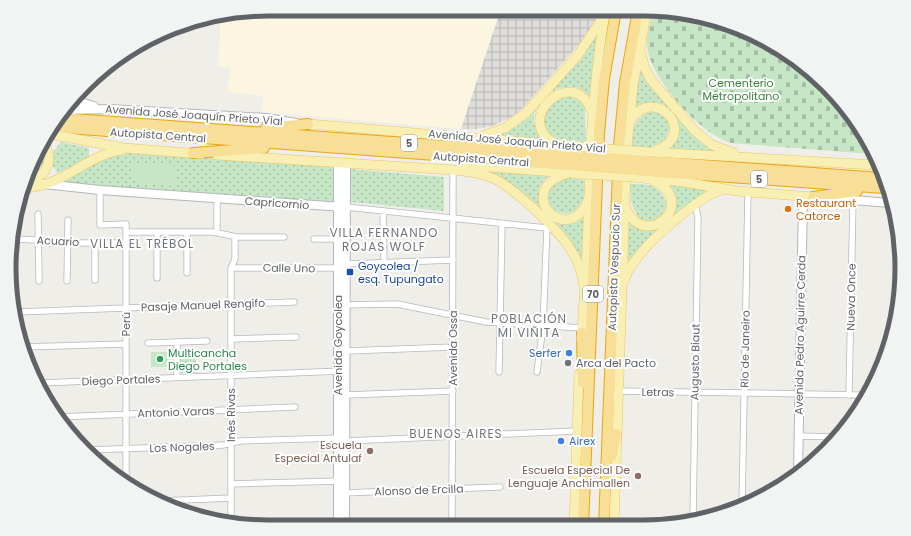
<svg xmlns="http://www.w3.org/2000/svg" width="911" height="536" viewBox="0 0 911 536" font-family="Poppins,sans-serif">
  <defs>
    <pattern id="industrial-grid" width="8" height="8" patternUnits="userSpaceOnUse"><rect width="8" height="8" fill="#dfddda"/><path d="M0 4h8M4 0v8" fill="none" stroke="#b8b7b5"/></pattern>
    <pattern id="grass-dots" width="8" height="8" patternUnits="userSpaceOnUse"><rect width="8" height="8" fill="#c6e6c6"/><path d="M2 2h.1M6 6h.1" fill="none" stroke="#a4bea5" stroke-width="1.8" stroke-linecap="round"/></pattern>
    <pattern id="cemetery-stones" width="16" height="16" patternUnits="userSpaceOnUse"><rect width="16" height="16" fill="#c6e6c6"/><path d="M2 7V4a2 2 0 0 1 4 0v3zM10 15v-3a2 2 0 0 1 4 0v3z" fill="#a4bea5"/></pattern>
  </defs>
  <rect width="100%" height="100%" fill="#f0eee8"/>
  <path fill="#fcf6e1" d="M268 9H501L461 129 262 112 263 96 227 92 231 68 218 66 221 17Z"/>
  <path fill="url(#industrial-grid)" d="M501 9H600L594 23 581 42 521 110 510 118 492 126 476 129H461Z"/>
  <path fill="url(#grass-dots)" d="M597 36 589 97C572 72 531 96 534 123 535 131 541 136 546 140L497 135 516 127 530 116Z
    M640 65C660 98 686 132 718 153L664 150C694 136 671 95 649 104 644 106 638 111 633 114Z
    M569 96 581 101 585 108 586 142C564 140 545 144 543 116 551 106 556 98 569 96Z
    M654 110 669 120 670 128 665 140 651 147 630 146C631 129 636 115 654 110Z
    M61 142 89 148V158L58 173 53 166V152Z
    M43 147 46 167 25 180Z
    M119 152 332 165 336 168 335 202 332 204 56 183 106 156Z
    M491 168 552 173C528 191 542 204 557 222L584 212 582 262C563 225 526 196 491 175Z
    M350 169 444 177V211L351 202Z
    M571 178 585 180C585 186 586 194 584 199 580 216 563 217 551 208 543 192 553 179 571 178Z
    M667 183 713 190C681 207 646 237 626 266L628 219 633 225 668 219Z
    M630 184C649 184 662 184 667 206L662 218 650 223 638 218 631 202Z
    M180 358H196V373H180Z"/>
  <path fill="url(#cemetery-stones)" d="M654 10 726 23 787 53 858 124 871 154 731 143C700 134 650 78 647 46 646 35 651 20 654 10Z"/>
  <path fill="#c6e6c6" d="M134 163 174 165C175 174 180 177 173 186L138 183 131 178 130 173Z
    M151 352H169V367H151Z"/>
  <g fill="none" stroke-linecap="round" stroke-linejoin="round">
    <g stroke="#b5b8bb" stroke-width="7">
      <path id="street" d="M100 190V225L126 224V484
        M217 198V232
        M346 207 547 228 543 326 537 372
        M383 211 384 263
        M38 214 39 281
        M127 232H213L237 237H284
        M187 232V273
        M14 239 36 240 49 243H126
        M314 239H338
        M231 268H338L346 264 453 260
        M157 278V232
        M95 280V243
        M67 281 68 220
        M342 305 397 304 486 322 582 328
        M16 312 294 302
        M231 339 296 337
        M177 342V377
        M148 343 207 341
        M22 347 126 344
        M346 351 453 347
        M499 372 502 224
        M40 383 342 371
        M618 391 865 395
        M346 395 453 391
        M849 395 853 200
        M58 417 295 407
        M798 436 838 437
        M89 450 223 445 240 441 338 438 346 441 576 431
        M231 484 341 481
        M342 493 500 487
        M159 501 231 498
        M742 506 748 192
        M693 520 698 218 695 204
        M231 522V268L235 259V237
        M452 526 453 170"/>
    </g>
    <g stroke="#b4b7bb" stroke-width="10">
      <path id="secondary" d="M73 100 94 106
        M63 110 110 109 266 118 296 123
        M338 163V526
        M44 184 100 190 343 207
        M826 198 891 203
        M798 473 803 197
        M345 526 346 164"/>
    </g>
    <g stroke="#e9c568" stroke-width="10">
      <path id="primary" d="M640 50 645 69 651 80 695 131 712 145 734 153
        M629 123C652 80 703 135 654 151
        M308 124 582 147
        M50 134 124 148 201 154
        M484 135 505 128 526 113 578 55 602 19
        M556 144C510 121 574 61 592 112
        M633 151 875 165
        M217 155 453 170C468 171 482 173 495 179 509 186 520 197 532 207 557 231 580 251 584 287
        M626 157 633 86 647 10
        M462 165 584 174
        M566 174C512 191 568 250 588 200
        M632 177 684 182 737 191 813 197
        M25 181C44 179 56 162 44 145
        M25 188C66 185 86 155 122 150
        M625 206C643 255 702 201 652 180
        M624 281C627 272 632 264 638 257 652 238 701 195 722 190
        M581 339C592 229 585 118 606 9
        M574 526 579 374
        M614 526 626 170"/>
    </g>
    <g stroke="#eaa50e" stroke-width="12">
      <path id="highway" d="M59 118 585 156
        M54 127 584 166
        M266 128 308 124
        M193 153 264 148
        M633 160 881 178
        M632 170 885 188
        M813 197 857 191
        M582 333 583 383
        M612 455 616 434
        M583 526 599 133 604 79 616 10
        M604 526 619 146 625 83 638 10"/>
    </g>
    <use href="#street" stroke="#fff" stroke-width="5.5"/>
    <use href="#secondary" stroke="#fff" stroke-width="8"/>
    <use href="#primary" stroke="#faefb3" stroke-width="9"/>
    <use href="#highway" stroke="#f7df98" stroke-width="10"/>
    <g stroke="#e9c568" stroke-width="10" stroke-linecap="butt">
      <path id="primary-bridge" d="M582 147 633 151
        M584 174 632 177"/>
    </g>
    <g stroke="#eaa50e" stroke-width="12" stroke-linecap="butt">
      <path id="highway-bridge" d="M585 156 633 160
        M584 166 632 170"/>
    </g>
    <use href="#primary-bridge" stroke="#faefb3" stroke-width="9"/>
    <use href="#highway-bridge" stroke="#f7df98" stroke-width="10"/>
  </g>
  <circle fill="#e8710a" stroke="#fff" stroke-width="1.5" cx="788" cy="209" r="4"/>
  <rect fill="#1a4fb4" stroke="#fff" stroke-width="1.5" x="346" y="268" width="8" height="8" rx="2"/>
  <g fill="#3f7fe0" stroke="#fff" stroke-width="1.5">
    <circle cx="569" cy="353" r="4"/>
    <circle cx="561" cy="441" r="4"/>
  </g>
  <circle fill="#2e9e5b" stroke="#fff" stroke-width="1.5" cx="160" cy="359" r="4"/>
  <circle fill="#6b7280" stroke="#fff" stroke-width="1.5" cx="568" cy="363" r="4"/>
  <g fill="#8d6e63" stroke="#fff" stroke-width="1.5">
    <circle cx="370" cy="451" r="4"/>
    <circle cx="638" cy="476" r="4"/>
  </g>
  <g text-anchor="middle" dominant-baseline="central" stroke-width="4" stroke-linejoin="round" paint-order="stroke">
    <g fill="#fff" stroke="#8f9295" stroke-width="1">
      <rect x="401" y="135" width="16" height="16" rx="3"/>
      <rect x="751" y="171" width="16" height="16" rx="3"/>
      <rect x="583" y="286" width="20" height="16" rx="3"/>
    </g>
    <g font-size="10" font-weight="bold" fill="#5f6367">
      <text x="409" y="143">5</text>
      <text x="759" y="179">5</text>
      <text x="593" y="294">70</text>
    </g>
    <g font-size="11" fill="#3b823e" stroke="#fff">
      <text x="741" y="83">Cementerio<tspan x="741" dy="13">Metropolitano</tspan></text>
    </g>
    <g font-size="11" fill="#5f6367" stroke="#fff">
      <text transform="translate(194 115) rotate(4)">Avenida José Joaquín Prieto Vial</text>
      <text transform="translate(158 135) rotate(4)">Autopista Central</text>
      <text transform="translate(517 141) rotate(5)">Avenida José Joaquín Prieto Vial</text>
      <text transform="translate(481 159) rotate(4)">Autopista Central</text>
      <text transform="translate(277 203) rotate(4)">Capricornio</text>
      <text transform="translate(58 241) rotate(3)">Acuario</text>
      <text transform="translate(614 267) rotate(-88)">Autopista Vespucio Sur</text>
      <text transform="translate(289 268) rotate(1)">Calle Uno</text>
      <text transform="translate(851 297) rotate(-89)">Nueva Once</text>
      <text transform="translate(203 305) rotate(-2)">Pasaje Manuel Rengifo</text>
      <text transform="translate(126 324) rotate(-90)">Perú</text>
      <text transform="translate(800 335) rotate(-89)">Avenida Pedro Aguirre Cerda</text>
      <text transform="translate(338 345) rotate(-90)">Avenida Goycolea</text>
      <text transform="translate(453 348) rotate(-90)">Avenida Ossa</text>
      <text transform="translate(745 349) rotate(-89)">Río de Janeiro</text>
      <text transform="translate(695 362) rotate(-89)">Augusto Biaut</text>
      <text transform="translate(121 380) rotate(-2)">Diego Portales</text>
      <text transform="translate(658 392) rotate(1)">Letras</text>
      <text transform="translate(176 412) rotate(-2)">Antonio Varas</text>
      <text transform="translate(231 415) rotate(-90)">Inés Rivas</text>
      <text transform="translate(182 447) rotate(-2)">Los Nogales</text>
      <text transform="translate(419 490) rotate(-2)">Alonso de Ercilla</text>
    </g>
    <g font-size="11" fill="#c56008" stroke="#fff" text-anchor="start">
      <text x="796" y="203">Restaurant<tspan x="796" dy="13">Catorce</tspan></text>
    </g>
    <g font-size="11" fill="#164399" stroke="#fff" text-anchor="start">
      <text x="358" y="266">Goycolea /<tspan x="358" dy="13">esq. Tupungato</tspan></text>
    </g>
    <g font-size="11" fill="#27864d" stroke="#fff" text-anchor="start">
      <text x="168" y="353">Multicancha<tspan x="168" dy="13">Diego Portales</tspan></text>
    </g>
    <g font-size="11" fill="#366cbe" stroke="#fff" text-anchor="end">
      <text x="561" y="353">Serfer</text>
      <text x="569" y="441" text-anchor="start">Airex</text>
    </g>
    <g font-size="11" fill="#5b616d" stroke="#fff" text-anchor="start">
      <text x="576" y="363">Arca del Pacto</text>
    </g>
    <g font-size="11" fill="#785e54" stroke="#fff" text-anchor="end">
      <text x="362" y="445">Escuela<tspan x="362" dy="13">Especial Antulaf</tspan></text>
      <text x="630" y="470">Escuela Especial De<tspan x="630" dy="13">Lenguaje Anchimallen</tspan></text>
    </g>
    <g font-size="12" letter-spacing="1" fill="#707579" stroke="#fff">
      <text x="384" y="232">VILLA FERNANDO<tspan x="384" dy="14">ROJAS WOLF</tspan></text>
      <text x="142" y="243">VILLA EL TRÉBOL</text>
      <text x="529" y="318">POBLACIÓN<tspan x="529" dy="14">MI VIÑITA</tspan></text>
      <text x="456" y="433">BUENOS AIRES</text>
    </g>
  </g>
  <path d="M0 0H911V536H0ZM268 16H643A252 252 0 0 1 895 268V268A252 252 0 0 1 643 520H268A252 252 0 0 1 16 268V268A252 252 0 0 1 268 16Z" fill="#f2f3f3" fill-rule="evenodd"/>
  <path fill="none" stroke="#5f6367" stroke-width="5" d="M268 16H643A252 252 0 0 1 895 268V268A252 252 0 0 1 643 520H268A252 252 0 0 1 16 268V268A252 252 0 0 1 268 16Z"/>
</svg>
